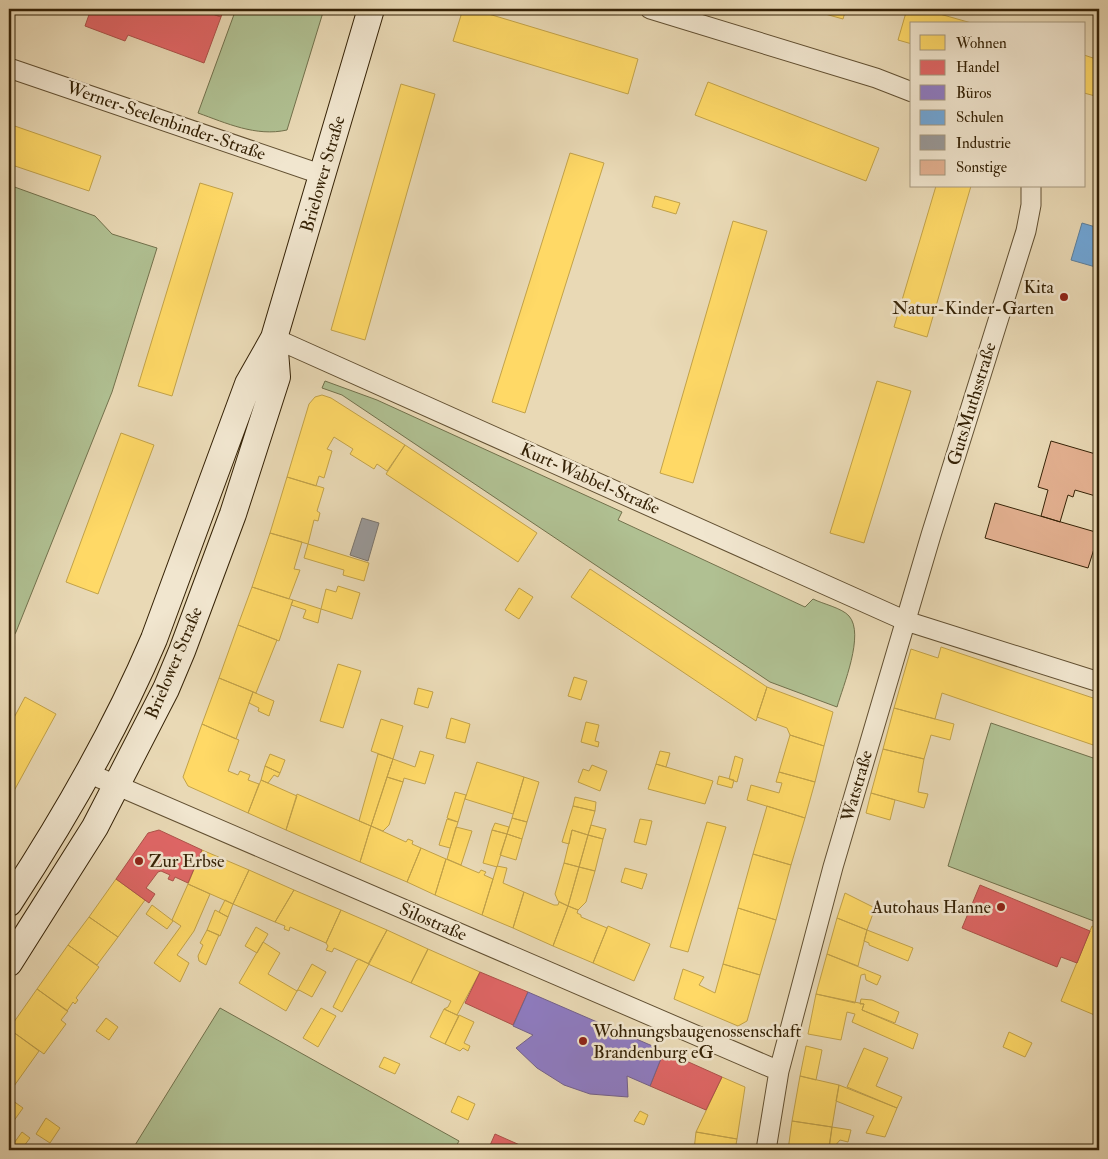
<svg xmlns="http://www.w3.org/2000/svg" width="1108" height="1159" viewBox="0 0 1108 1159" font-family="'IM FELL Double Pica',serif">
  <rect width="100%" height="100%" fill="#e9d9b5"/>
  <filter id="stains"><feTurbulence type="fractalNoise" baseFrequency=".004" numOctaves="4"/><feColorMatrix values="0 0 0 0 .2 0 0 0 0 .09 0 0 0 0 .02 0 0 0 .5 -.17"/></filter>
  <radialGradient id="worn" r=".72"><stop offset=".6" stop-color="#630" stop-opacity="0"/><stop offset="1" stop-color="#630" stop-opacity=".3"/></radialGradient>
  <path fill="#b0c092" stroke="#72714c" d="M236 9H324L287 130C256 137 226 123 198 113Z
    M9 185 95 216 112 234 157 248 112 392 16 632 9 644Z
    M325 381 377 400 622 512 618 520 805 607 813 599C823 604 842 608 849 616 865 634 843 686 837 707L770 682 342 395 322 388Z
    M991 723 1099 760V923L948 866Z
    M220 1008 459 1141 454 1150H132Z"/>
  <path fill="#ffd966" stroke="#c2a249" d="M463 9H472L638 59 628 94 453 41Z
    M807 9H846L843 19Z
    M907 9H922L975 24H912V44L898 40Z
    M1084 55 1099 60V97L1084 93Z
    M708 82 879 148 866 181 695 115Z
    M401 84 435 94 365 340 331 330Z
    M9 124 101 156 89 191 9 164Z
    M570 153 604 163 525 413 492 402Z
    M200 183 233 193 172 396 138 386Z
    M936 186H971L927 337 894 327Z
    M655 196 680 203 676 214 652 207Z
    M733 221 767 231 693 483 660 473Z
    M877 381 911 391 864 543 830 533Z
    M322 395 331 398 405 445 387 471 377 464 374 469 350 454 353 449 334 437 327 449 332 451 324 478 319 476 316 486 287 477 309 404 315 397Z
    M121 433 154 445 98 594 66 582Z
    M405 445 537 533 518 562 386 474Z
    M287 477 324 488 317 511 320 513 318 521 314 520 308 544 270 533Z
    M270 533 302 542 294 569 300 570 289 599 252 587Z
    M308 544 369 563 364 581 343 575 344 570 304 558Z
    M590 569 767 687 756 721 571 597Z
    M338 586 360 593 352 619 321 609 326 589 336 592Z
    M252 587 293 600 279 641 238 625Z
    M519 588 533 597 519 619 505 610Z
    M293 600 321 609 318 623 303 618 306 610 291 605Z
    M238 625 277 640 256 693 219 678Z
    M941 647 1099 700V747L942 693 935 719 894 708 911 649 938 658Z
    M338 664 361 671 343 728 320 721Z
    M574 677 587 681 581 700 568 696Z
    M219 678 253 692 236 739 202 724Z
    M767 687 833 712 824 746 790 735 787 728 757 717Z
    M418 688 433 692 428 708 414 704Z
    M253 692 274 701 269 716 258 711 259 708 249 703Z
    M25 697 56 714 9 800V727Z
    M894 708 954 724 950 740 931 735 924 759 883 749Z
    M451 718 470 724 465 743 446 738Z
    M381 719 403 726 393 759 371 751Z
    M586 722 599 725 595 741 599 742 598 747 581 742Z
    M202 724 239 740 228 771 238 775 240 771 250 775 248 780 259 784 248 813 188 786 183 777Z
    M790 735 824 746 815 782 779 772Z
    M883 749 924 759 918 792 928 794 924 808 871 793Z
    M420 751 434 755 425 784 404 778 403 782 387 777 393 759 415 767Z
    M660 751 670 753 666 767 656 764Z
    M270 754 285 760 280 773 265 766Z
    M378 754 393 759 371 826 359 821Z
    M735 756 743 759 737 782 729 779Z
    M477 762 524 777 513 814 465 799Z
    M656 764 713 781 705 804 648 789Z
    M592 765 607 771 600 791 578 782 583 769 589 771Z
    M265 766 280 773 278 777 274 775 268 783 261 780Z
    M779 772 815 782 805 818 747 800 751 785 779 793 782 783 776 782Z
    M719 776 734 780 732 788 717 784Z
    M387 777 403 782 389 825 383 831 371 826Z
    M524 777 539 782 527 822 512 818Z
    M261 780 297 796 286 830 248 813Z
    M455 792 466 795 458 822 447 818Z
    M871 793 895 800 890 820 866 813Z
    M297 794 371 826 360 862 286 830Z
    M575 797 596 802 595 811 573 806Z
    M573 806 595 811 588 835 572 830 569 844 562 842Z
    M767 806 805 818 791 865 753 854Z
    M512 818 527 822 522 839 507 834Z
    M447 819 458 822 450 848 439 845Z
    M640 819 652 821 646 845 634 842Z
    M707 822 726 827 688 952 670 947Z
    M495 823 509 827 507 834 492 830Z
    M591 825 606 829 603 839 588 835Z
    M371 826 406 842 408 839 413 841 412 844 421 848 407 882 360 862Z
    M456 827 472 831 461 865 447 859Z
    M492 830 507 834 497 867 483 863Z
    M572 830 588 835 579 867 564 863Z
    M507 834 522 839 516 860 500 855Z
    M588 835 603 839 595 871 579 867Z
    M421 848 446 859 435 895 407 882Z
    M202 850 249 870 233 904 188 884Z
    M753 854 791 865 776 920 738 908Z
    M446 859 479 873 481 870 486 872 484 875 493 879 482 915 435 895Z
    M564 863 579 867 568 906 558 901 555 894Z
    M497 866 507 868 503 883 524 892 513 928 482 915Z
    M579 867 595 871 586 902 578 910 568 906Z
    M625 868 647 874 642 889 621 882Z
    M249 870 294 890 275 922 233 904Z
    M116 879 145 900 118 937 89 917Z
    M188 884 210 894 194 931 177 955 189 963 180 982 154 963 181 926 172 920Z
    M294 890 341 910 326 943 290 927 289 931 284 929 285 926 275 922Z
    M524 892 554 905H558L559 902 568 906 553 946 513 928Z
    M845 893 875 908 867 930 837 918Z
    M225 900 233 904 228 917 219 912Z
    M152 905 173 921 167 929 146 914Z
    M568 906 578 910 577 913 581 915V917L607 928 593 963 553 946Z
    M738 908 776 920 760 975 723 964Z
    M215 910 228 917 220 936 207 930Z
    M341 910 387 930 369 964 334 948 332 952 326 950 328 946 326 943Z
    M89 917 118 937 97 965 68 945Z
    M837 918 867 930 858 966 827 954Z
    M608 926 650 944 634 981 593 963Z
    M1092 926 1099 930V1011L1097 1016 1061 1001Z
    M256 927 268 934 257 953 245 946Z
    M207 930 219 935 206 965 199 961 198 956 203 945 200 943Z
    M387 930 428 949 411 983 368 964Z
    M867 930 913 948 908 961 869 945V943L864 941Z
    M263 942 280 953 268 974 297 991 286 1011 239 983Z
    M68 945 99 967 76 998 78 1000 75 1004 73 1002 67 1011 37 989Z
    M428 949 480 972 457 1015 444 1009 448 1007 451 1001 411 983Z
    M827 954 881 976 877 985 866 980 865 974 861 975 855 1003 816 994Z
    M359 959 369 964 342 1012 333 1007 356 961Z
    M312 964 326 972 312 997 299 990 297 991Z
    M723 964 760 975 747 1021 738 1026 674 999 683 969 704 977 699 985 715 993Z
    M37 989 68 1011 61 1020 66 1024 44 1054 9 1029Z
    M816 994 864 1004 862 1010 918 1034 913 1049 852 1022 855 1014 847 1012 841 1040 808 1034Z
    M861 999 872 1000 899 1012 895 1023 862 1010 864 1004H860Z
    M321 1008 336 1016 318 1047 303 1038Z
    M444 1009 459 1016 445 1044 430 1037Z
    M459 1015 474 1022 464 1043 470 1046 468 1051 463 1048 460 1051 445 1044Z
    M106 1018 118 1027 109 1040 96 1031Z
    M9 1029 39 1051 9 1093Z
    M1009 1032 1032 1043 1025 1057 1003 1047Z
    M806 1046 822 1050 816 1080 800 1076Z
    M864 1048 888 1058 876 1086 902 1097 897 1108 847 1087Z
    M384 1057 400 1064 395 1074 379 1067Z
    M800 1076 839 1085 832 1127 792 1121Z
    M722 1077 745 1087 737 1139 696 1132Z
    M839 1085 897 1108 885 1137 866 1133 874 1116 836 1101Z
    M458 1096 475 1104 468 1120 451 1112Z
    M9 1098 23 1108 13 1122 9 1119Z
    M640 1111 648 1115 644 1125 634 1121Z
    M46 1118 60 1128 50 1143 36 1134Z
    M792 1121 832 1127 829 1150H788Z
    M832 1127 851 1130 848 1142 840 1140 834 1147 829 1146Z
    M22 1132 30 1138 21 1150H9Z
    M696 1132 737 1139 735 1150H694Z"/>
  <path fill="#e06666" stroke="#ad5249" d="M91 9H199L221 17 204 63 128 35 125 41 85 26Z
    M199 9H224L221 17Z
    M159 830 202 850 188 883 175 877 173 881 168 879 170 875 161 871 158 872 146 888 155 894 149 903 116 879 148 833Z
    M980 885 1090 931 1077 963 1061 957 1057 967 962 928Z
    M480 972 528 992 513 1025 465 1003Z
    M664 1051 722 1077 706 1110 650 1086Z
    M495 1134 531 1150H488Z"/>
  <path fill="#8e7cc3" stroke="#73618a" d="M528 992 664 1051 650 1086 627 1076 628 1097 590 1094 564 1085 537 1068 516 1048 533 1035 513 1026Z"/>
  <path fill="#6fa8dc" stroke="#5e809c" d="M1082 223 1099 228V268L1071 260Z"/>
  <path fill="#999" stroke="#7b756d" d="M362 518 379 523 368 561 350 555Z"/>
  <path fill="#e4b191" stroke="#352206" d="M1051 441 1099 455V497L1075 490 1073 497 1068 495 1060 522 1041 516 1048 490 1038 487Z
    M995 503 1099 533 1088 568 985 538Z"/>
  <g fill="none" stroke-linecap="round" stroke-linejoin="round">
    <g stroke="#625032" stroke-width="21">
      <path id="street" d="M650 9 876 78 912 92
        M9 68 323 175
        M274 338 906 621 1099 682
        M88 773 779 1071
        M766 1150 779 1071 833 867 931 535 1026 231 1031 205V186"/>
    </g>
    <g stroke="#352206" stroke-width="28">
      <path id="secondary" d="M9 903C64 819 115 731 154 639L248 384 274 338 371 9
        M9 963 95 827 166 689 182 651 233 514 277 377 274 338"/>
    </g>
    <use href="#street" stroke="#f1e6cf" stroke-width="19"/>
    <use href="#secondary" stroke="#f1e6cf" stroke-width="26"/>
  </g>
  <g fill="#8f2418" stroke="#f1e6cf" stroke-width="2">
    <circle cx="1064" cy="297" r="5"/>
    <circle cx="139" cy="861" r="5"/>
    <circle cx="1001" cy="907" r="5"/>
    <circle cx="583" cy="1041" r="5"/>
  </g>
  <g text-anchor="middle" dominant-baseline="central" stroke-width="5" stroke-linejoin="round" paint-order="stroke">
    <g font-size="18" fill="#352206" stroke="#f1e6cf">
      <text transform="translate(166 121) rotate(19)">Werner-Seelenbinder-Straße</text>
      <text transform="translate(323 174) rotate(-74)">Brielower Straße</text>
      <text transform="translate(972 404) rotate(-73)">GutsMuthsstraße</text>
      <text transform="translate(590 479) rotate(24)">Kurt-Wabbel-Straße</text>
      <text transform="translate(174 663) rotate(-67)">Brielower Straße</text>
      <text transform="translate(857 786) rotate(-74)">Watstraße</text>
      <text transform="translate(433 922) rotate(23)">Silostraße</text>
    </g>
    <g font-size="18" fill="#352206" stroke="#f1e6cf" text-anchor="end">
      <text x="1054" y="287">Kita<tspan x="1054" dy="21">Natur-Kinder-Garten</tspan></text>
      <text x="149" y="861" text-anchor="start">Zur Erbse</text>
      <text x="991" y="907">Autohaus Hanne</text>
      <text x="593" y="1031" text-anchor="start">Wohnungsbaugenossenschaft<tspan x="593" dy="21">Brandenburg eG</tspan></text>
    </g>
  </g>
  <rect width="1108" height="1159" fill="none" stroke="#e9d9b5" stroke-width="30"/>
  <rect x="10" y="10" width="1088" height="1139" fill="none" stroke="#352206" stroke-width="2.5"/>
  <rect x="15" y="15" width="1078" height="1129" fill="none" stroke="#352206"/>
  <rect x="910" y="22" width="175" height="165" fill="#f1e6cf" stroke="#a6987f"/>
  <rect x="920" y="35" width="25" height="15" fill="#ffd966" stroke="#a6987f"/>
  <text x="956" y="48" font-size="15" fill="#352206">Wohnen</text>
  <rect x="920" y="60" width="25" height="15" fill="#e06666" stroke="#a6987f"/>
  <text x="956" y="72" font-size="15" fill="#352206">Handel</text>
  <rect x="920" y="85" width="25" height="15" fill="#8e7cc3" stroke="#a6987f"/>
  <text x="956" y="98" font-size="15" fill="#352206">Büros</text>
  <rect x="920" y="110" width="25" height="15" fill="#6fa8dc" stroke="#a6987f"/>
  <text x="956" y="122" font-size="15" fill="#352206">Schulen</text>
  <rect x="920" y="135" width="25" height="15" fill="#999999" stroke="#a6987f"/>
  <text x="956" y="148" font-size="15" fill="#352206">Industrie</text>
  <rect x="920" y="160" width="25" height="15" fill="#e4b191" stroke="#a6987f"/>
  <text x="956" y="172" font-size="15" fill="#352206">Sonstige</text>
  <rect width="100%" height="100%" filter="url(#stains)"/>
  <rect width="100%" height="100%" fill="url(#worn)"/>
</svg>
